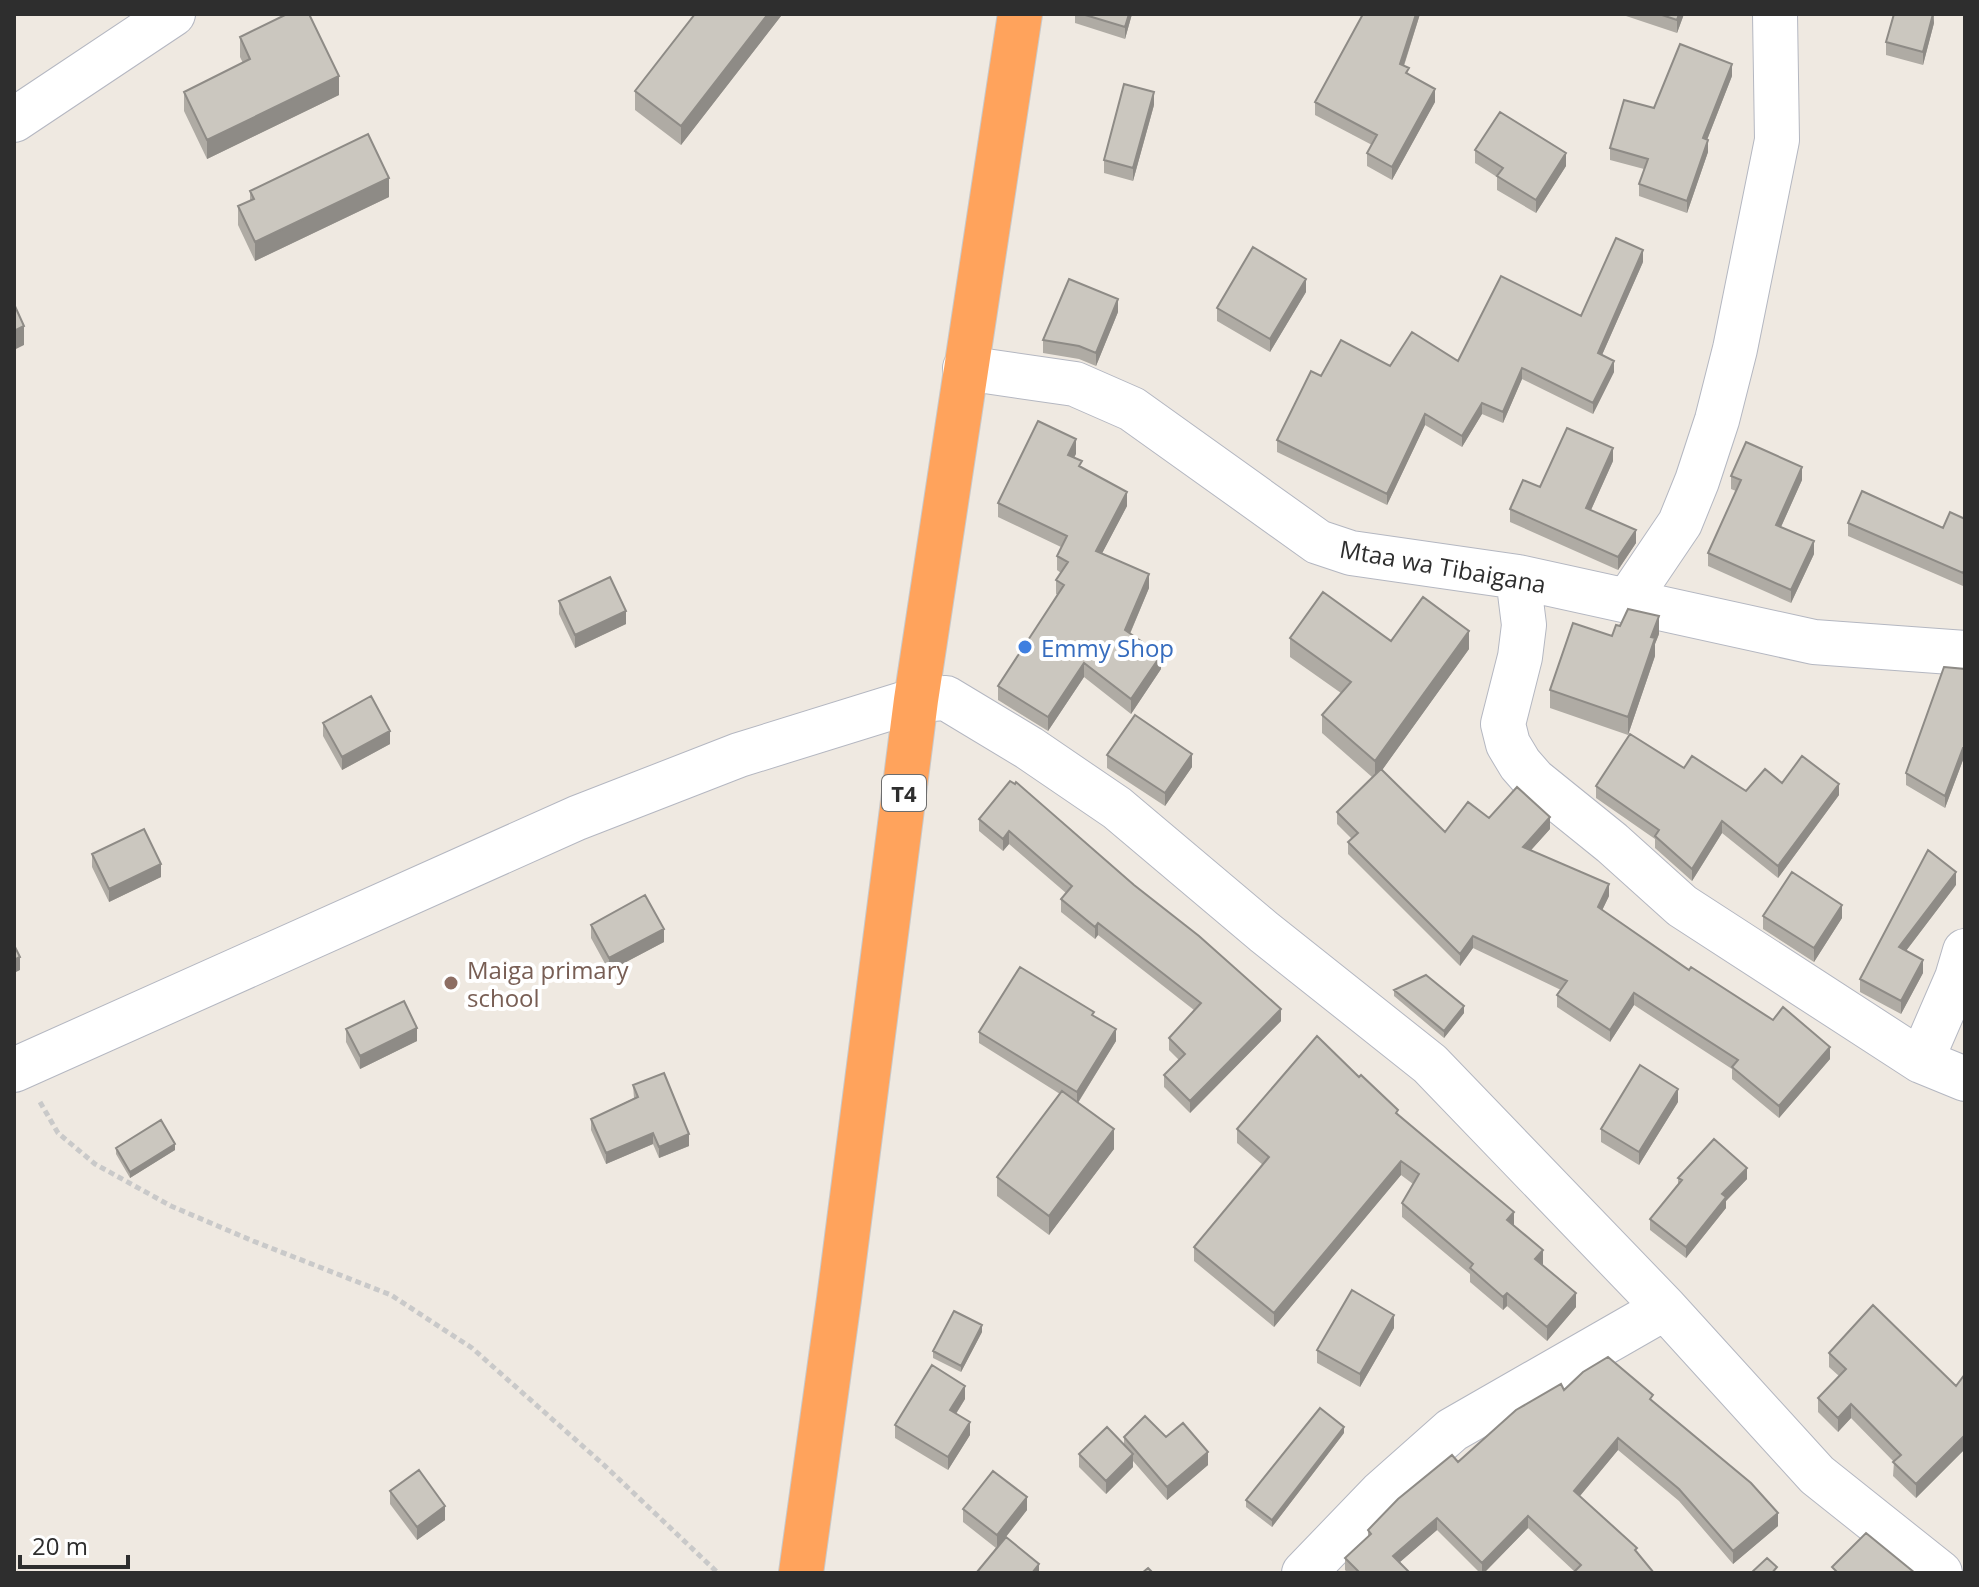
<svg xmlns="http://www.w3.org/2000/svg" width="1979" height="1587" viewBox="0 0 1979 1587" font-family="'Open Sans',sans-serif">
  <rect width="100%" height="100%" fill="#efe9e1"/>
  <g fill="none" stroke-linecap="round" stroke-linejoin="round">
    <g stroke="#b4b7c1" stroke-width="46">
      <path id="minor" d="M14 120 173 14
        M965 368 1075 384 1132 409 1318 542 1351 553 1518 577 1814 642 1965 653
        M1518 577 1524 625 1520 657 1503 724 1508 744 1520 764 1534 780 1612 843 1682 906 1921 1061 1965 1079
        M1628 600 1680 523 1697 481 1717 420 1735 349 1777 140 1775 14
        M1921 1061 1957 978 1965 951
        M14 1070 577 818 739 755 916 700 946 698 1029 748 1117 808 1264 932 1430 1064 1665 1308 1817 1475 1940 1573
        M1304 1573 1381 1493 1452 1430 1665 1308"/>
    </g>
    <g stroke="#c9c9c9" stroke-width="46">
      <path id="highway" d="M801 1573 839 1299 916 700 1020 14"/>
    </g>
    <path stroke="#c9c9c9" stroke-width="5" stroke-dasharray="6 4" stroke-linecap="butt" d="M40 1102 58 1133 95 1164 171 1206 253 1241 391 1295 472 1348 604 1465 718 1573"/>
    <use href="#minor" stroke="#fff" stroke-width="44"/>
    <use href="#highway" stroke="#ffa35c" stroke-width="44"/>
  </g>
  <path fill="#afaba4" d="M781 14V16L681 145 635 110V91Z
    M1075 14H1132L1125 39 1075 23Z
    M1420 14 1404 66 1409 74 1435 102 1392 180 1367 166V153L1372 145 1315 115V102Z
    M1626 14H1684L1677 33 1626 16Z
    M1934 14V23L1923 65 1886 55V42Z
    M240 37 339 95 207 159 184 111V92L243 63 240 57Z
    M1732 76 1707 140 1708 152 1687 213 1639 196V184L1644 169 1610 160V148L1654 108Z
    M1154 105 1133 181 1104 173V160Z
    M1475 150 1566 166 1536 213 1497 190V177L1475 163Z
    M250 191 389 197 255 261 238 225V206L250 201Z
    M1643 262 1602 355 1614 372 1593 414 1522 379 1503 423 1482 414 1462 447 1425 425 1387 505 1277 452V440L1321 376 1390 366 1458 361 1581 316Z
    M1306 292 1270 352 1217 321V308Z
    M1118 312 1096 366 1079 359 1043 353V340Z
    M1076 454 1074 457 1082 468 1127 506 1102 553 1149 588 1130 634 1161 669 1131 714 1084 677 1048 731 998 700V686L1058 595 1056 594V580L1061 573 1057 570V556L1061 547 998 517V503Z
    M1613 461 1591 510 1636 543 1618 570 1510 522V509L1540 487Z
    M1731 476 1802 480 1781 527 1814 554 1791 603 1708 566V553L1736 491 1731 489Z
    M1965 519 1963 586 1848 536V523L1943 528Z
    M559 601 626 624 575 648 559 614Z
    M1659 634 1655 644V656L1628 735 1550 708V690Z
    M1290 638 1391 641 1469 649 1382 770 1445 832 1489 818 1550 829 1531 850 1609 896 1602 910 1689 970 1830 1059 1779 1118 1732 1079V1069L1634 1005 1610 1042 1557 1007V995L1561 990 1473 948 1460 966 1348 854V842L1352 839 1337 824V812L1372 777 1322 733V715L1341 693 1290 657Z
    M1965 669V760H1963L1945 808 1906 785V773Z
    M323 723 390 744 342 770 323 736Z
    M1107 755 1192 767 1165 806 1107 768Z
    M1684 768 1746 791 1782 783 1839 795 1778 878 1722 833 1692 881 1655 848V839L1596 798V786Z
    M1010 781 1281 1021 1190 1113 1164 1087V1075L1179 1060 1169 1050V1038L1194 1010 1098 935 1095 939 1061 912V899L1066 893 1009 844 1003 851 979 831V819Z
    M92 854 161 877 109 902 92 867Z
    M1956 885 1906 951 1923 973 1901 1014 1860 992V979Z
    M1763 916 1842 918 1814 962 1763 929Z
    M591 925 664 942 609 971 591 938Z
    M1394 990 1464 1013 1444 1038 1394 996Z
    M1094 1016 1116 1041 1078 1103 1114 1149 1049 1235 997 1196V1177L1060 1094 979 1043V1032Z
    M346 1029 417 1041 360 1069 346 1042Z
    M633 1085 689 1146 659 1158 653 1144 606 1164 591 1130V1119L634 1098Z
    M1678 1102 1639 1165 1601 1142V1129Z
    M1398 1115 1514 1225 1543 1264 1542 1265 1576 1307 1547 1341 1507 1306 1503 1310 1470 1282V1274L1402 1217V1203L1413 1184 1401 1175 1274 1327 1194 1261V1247L1263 1165 1237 1143V1129Z
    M116 1148 175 1150 130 1178 116 1154Z
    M1678 1178 1747 1179 1726 1201V1208L1686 1258 1650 1230V1219L1678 1184Z
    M1394 1328 1360 1387 1317 1363V1350Z
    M982 1332 961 1372 933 1358V1351Z
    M1829 1353 1956 1386 1965 1374V1449L1916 1498 1893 1476 1894 1462 1851 1418 1838 1432 1818 1412V1398L1839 1376 1829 1367Z
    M1564 1390 1653 1402 1778 1526 1733 1564 1679 1501 1618 1450 1580 1496 1637 1548 1575 1572 1528 1528 1484 1573H1480L1437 1530 1400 1562 1410 1573H1348L1345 1570V1558L1368 1536V1530L1458 1462Z
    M965 1399 956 1414 970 1435 948 1470 895 1438V1425Z
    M1344 1433 1272 1527 1246 1507V1500Z
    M1124 1437H1166L1208 1465 1167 1500 1133 1461V1467L1106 1494 1079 1467V1454L1124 1444Z
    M390 1491 445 1520 417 1540 390 1504Z
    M963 1509 1027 1510 1006 1537 1039 1573H977L996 1548 963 1522Z"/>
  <path fill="#8e8b86" d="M768 14H781V16L681 145V126Z
    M1129 14H1132L1125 39V27Z
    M1416 14H1420L1400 77V64Z
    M1679 14H1684L1677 33V20Z
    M1933 14 1934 23 1923 65V52Z
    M1732 64V76L1703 150V138Z
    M339 76V95L207 159V140Z
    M1435 89V102L1392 180V167Z
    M1154 92V105L1133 181V168Z
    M1708 140V152L1687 213V201Z
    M1566 153V166L1536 213V200Z
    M389 178V197L255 261V242Z
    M1643 250V262L1598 364V353Z
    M1306 279V292L1270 352V339Z
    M1118 299V312L1096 366V353Z
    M24 326V345L14 350V331Z
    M1614 361V372L1593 414V403Z
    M1522 368V379L1503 423V412Z
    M1482 403V414L1462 447V436Z
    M1425 414V425L1387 505V494Z
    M1076 439V454L1068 469V455Z
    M1613 448V461L1586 521V508Z
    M1802 467V480L1776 538V525Z
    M1127 492V506L1096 565V551Z
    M1636 530V543L1618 570V557Z
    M1814 541V554L1791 603V590Z
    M1965 568V581L1963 586V573Z
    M1149 574V588L1125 645V630Z
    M626 611V624L575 648V635Z
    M1659 616V634L1655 644V656L1628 735V717L1651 637Z
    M1469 631V649L1375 780V761Z
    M1161 655V669L1131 714V699Z
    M1084 663V677L1048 731V717Z
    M390 731V744L342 770V757Z
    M1963 748V760L1945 808V796Z
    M1192 754V767L1165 806V793Z
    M1839 784V795L1778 878V866Z
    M1550 817V829L1523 859V847Z
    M1722 821V833L1692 881V869Z
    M1009 831V844L1003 851V839Z
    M161 864V877L109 902V889Z
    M1956 872V885L1899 960V947Z
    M1609 884V896L1598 919V907Z
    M1842 905V918L1814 962V948Z
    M1098 923V935L1095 939V927Z
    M664 929V942L609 971V958Z
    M1473 936V948L1460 966V954Z
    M20 957V970L14 973V960Z
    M1923 960V973L1901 1014V1001Z
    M1634 993V1005L1610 1042V1030Z
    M1464 1006V1013L1444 1038V1031Z
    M1281 1009V1021L1190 1113V1101Z
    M417 1028V1041L360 1069V1056Z
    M1116 1029V1041L1077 1104V1092Z
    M1830 1047V1059L1779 1118V1106Z
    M1678 1089V1102L1639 1165V1152Z
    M1114 1129V1149L1049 1235V1216Z
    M653 1133V1144L606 1164V1153Z
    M689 1134V1146L659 1158V1147Z
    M175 1144V1150L130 1178V1172Z
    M1401 1161V1175L1274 1327V1313Z
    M1747 1168V1179L1726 1201V1208L1686 1258V1247L1722 1194Z
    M1514 1212V1226L1507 1220Z
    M1543 1250V1264L1535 1273V1259Z
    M1507 1293V1306L1503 1310V1297Z
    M1576 1293V1307L1547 1341V1327Z
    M1394 1315V1328L1360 1387V1374Z
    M982 1325V1332L961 1372V1366Z
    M965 1386V1399L950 1423V1410Z
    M1851 1404V1418L1838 1432V1418Z
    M970 1422V1435L948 1470V1457Z
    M1344 1427V1433L1272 1527V1520Z
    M1965 1435V1449L1916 1498V1484Z
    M1618 1438V1450L1574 1503V1491Z
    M1208 1452V1465L1167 1500V1487Z
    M1133 1454V1467L1106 1494V1481Z
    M1027 1497V1510L997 1548V1535Z
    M445 1506V1520L417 1540V1527Z
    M1778 1513V1526L1733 1564V1551Z
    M1528 1516V1528L1484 1573H1482V1563Z
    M1437 1518V1530L1393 1568V1556Z
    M1039 1564V1573H1032Z"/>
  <path fill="#cbc7bf" stroke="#8e8b86" stroke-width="2" d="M287 14H309L339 76 207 140 184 92 250 59 240 37Z
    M695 14H768L681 126 635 91Z
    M1082 14H1129L1125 27Z
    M1363 14H1416L1400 64 1409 68 1406 73 1435 89 1392 167 1367 153 1377 135 1315 102Z
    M1659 14H1679L1677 20Z
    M1894 14H1933L1923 52 1886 42Z
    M1680 44 1732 64 1703 138 1708 140 1687 201 1639 184 1648 159 1610 148 1624 100 1654 108Z
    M1124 84 1154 92 1133 168 1104 160Z
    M1500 112 1566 153 1536 200 1497 176 1503 168 1475 150Z
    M368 134 389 178 255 242 238 206 254 199 250 191Z
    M1616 238 1643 250 1598 353 1614 361 1593 403 1522 368 1503 412 1482 403 1462 436 1425 414 1387 494 1277 440 1311 371 1321 376 1341 340 1390 366 1412 332 1458 361 1501 276 1581 316Z
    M1253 247 1306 279 1270 339 1217 308Z
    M1069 279 1118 299 1096 353 1079 346 1043 340Z
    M14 304 24 326 14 331Z
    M1038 421 1076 439 1068 455 1082 461 1079 466 1127 492 1096 551 1149 574 1125 630 1161 655 1131 699 1084 663 1048 717 998 686 1064 585 1056 580 1068 562 1057 556 1067 536 998 503Z
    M1567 428 1613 448 1586 508 1636 530 1618 557 1510 509 1523 480 1540 487Z
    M1746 442 1802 467 1776 525 1814 541 1791 590 1708 553 1741 480 1731 476Z
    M1862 491 1943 528 1950 512 1965 519V568L1963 573 1848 523Z
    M610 577 626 611 575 635 559 601Z
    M1323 592 1391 641 1423 597 1469 631 1375 761 1322 715 1351 682 1290 638Z
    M1628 609 1659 616 1651 637 1655 638 1628 717 1550 690 1573 623 1612 636 1616 625 1620 626Z
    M1944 667 1965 669V748H1963L1945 796 1906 773Z
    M371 696 390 731 342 757 323 723Z
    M1135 715 1192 754 1165 793 1107 755Z
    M1630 734 1684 768 1692 756 1746 791 1765 769 1782 783 1802 756 1839 784 1778 866 1722 821 1692 869 1655 836 1659 830 1596 786Z
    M1381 769 1445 832 1468 802 1489 818 1517 787 1550 817 1523 847 1609 884 1598 907 1689 970 1691 967 1773 1020 1783 1007 1830 1047 1779 1106 1732 1067 1738 1060 1634 993 1610 1030 1557 995 1567 981 1473 936 1460 954 1348 842 1358 833 1337 812Z
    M1010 781 1015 784 1016 782 1134 885 1199 936 1281 1009 1190 1101 1164 1075 1185 1054 1169 1038 1201 1003 1098 923 1095 927 1061 899 1072 886 1009 831 1003 839 979 819Z
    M144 829 161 864 109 889 92 854Z
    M1928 850 1956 872 1899 947 1923 960 1901 1001 1860 979Z
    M1792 872 1842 905 1814 948 1763 916Z
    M645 895 664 929 609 958 591 925Z
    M14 945 20 957 14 960Z
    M1020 967 1094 1012 1092 1015 1116 1029 1077 1092 979 1032Z
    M1426 975 1464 1006 1444 1031 1394 990Z
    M404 1001 417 1028 360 1056 346 1029Z
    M1317 1036 1359 1077 1361 1075 1398 1110 1396 1113 1514 1212 1507 1220 1543 1250 1535 1259 1576 1293 1547 1327 1507 1293 1503 1297 1470 1268 1473 1264 1402 1203 1419 1174 1401 1161 1274 1313 1194 1247 1269 1157 1237 1129Z
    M1640 1065 1678 1089 1639 1152 1601 1129Z
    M664 1073 689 1134 659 1147 653 1133 606 1153 591 1119 638 1097 633 1085Z
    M1062 1091 1114 1129 1049 1216 997 1177Z
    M161 1120 175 1144 130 1172 116 1148Z
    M1714 1139 1747 1168 1722 1194 1726 1197 1686 1247 1650 1219 1682 1180 1678 1178Z
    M1352 1290 1394 1315 1360 1374 1317 1350Z
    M1873 1305 1956 1386 1965 1374V1435L1916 1484 1893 1462 1901 1455 1851 1404 1838 1418 1818 1398 1846 1369 1829 1353Z
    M954 1311 982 1325 961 1366 933 1351Z
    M1608 1357 1653 1395 1650 1399 1751 1483 1778 1513 1733 1551 1679 1489 1618 1438 1574 1491 1637 1548 1635 1550 1654 1573H1573L1581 1565 1528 1516 1482 1563 1437 1518 1393 1556 1410 1573H1360L1345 1558 1371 1534 1368 1530 1398 1499 1452 1455 1458 1462 1516 1410 1561 1384 1564 1390 1583 1372Z
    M932 1365 965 1386 950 1410 970 1422 948 1457 895 1425Z
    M1320 1408 1344 1427 1272 1520 1246 1500Z
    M1145 1416 1166 1437 1183 1423 1208 1452 1167 1487 1124 1437Z
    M1107 1427 1133 1454 1106 1481 1079 1454Z
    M419 1470 445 1506 417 1527 390 1491Z
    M993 1471 1027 1497 997 1535 963 1509Z
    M1866 1533 1915 1573H1838L1832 1567Z
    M1006 1537 1039 1564 1032 1573H979L977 1572Z
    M1767 1558 1777 1567 1772 1573H1751Z
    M1148 1568 1153 1573H1142Z"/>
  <circle fill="#3f7fe0" stroke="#fff" stroke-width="3" cx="1025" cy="647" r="8"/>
  <circle fill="#8d6e63" stroke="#fff" stroke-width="3" cx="451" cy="983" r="8"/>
  <g text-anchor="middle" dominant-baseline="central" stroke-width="8" stroke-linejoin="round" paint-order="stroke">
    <rect fill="#fff" stroke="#6d6d6d" stroke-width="2" x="882" y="775" width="44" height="36" rx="6"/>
    <g font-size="22" font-weight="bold" fill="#2e2e2e">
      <text x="904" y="793">T4</text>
    </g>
    <g font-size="24" fill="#2e2e2e" stroke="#fff">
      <text transform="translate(1443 566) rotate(10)">Mtaa wa Tibaigana</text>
    </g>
    <g font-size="24" fill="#366cbe" stroke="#fff" text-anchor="start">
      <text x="1041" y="647">Emmy Shop</text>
    </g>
    <g font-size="24" fill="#785e54" stroke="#fff" text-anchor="start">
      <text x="467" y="969">Maiga primary<tspan x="467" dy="28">school</tspan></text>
    </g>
  </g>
  <rect width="1979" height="1587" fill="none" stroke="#2e2e2e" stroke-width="32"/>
  <path d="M20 1555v12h108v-12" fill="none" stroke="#2e2e2e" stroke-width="4"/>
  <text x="32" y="1555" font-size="24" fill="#2e2e2e" stroke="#ffffff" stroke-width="6" paint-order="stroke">20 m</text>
</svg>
